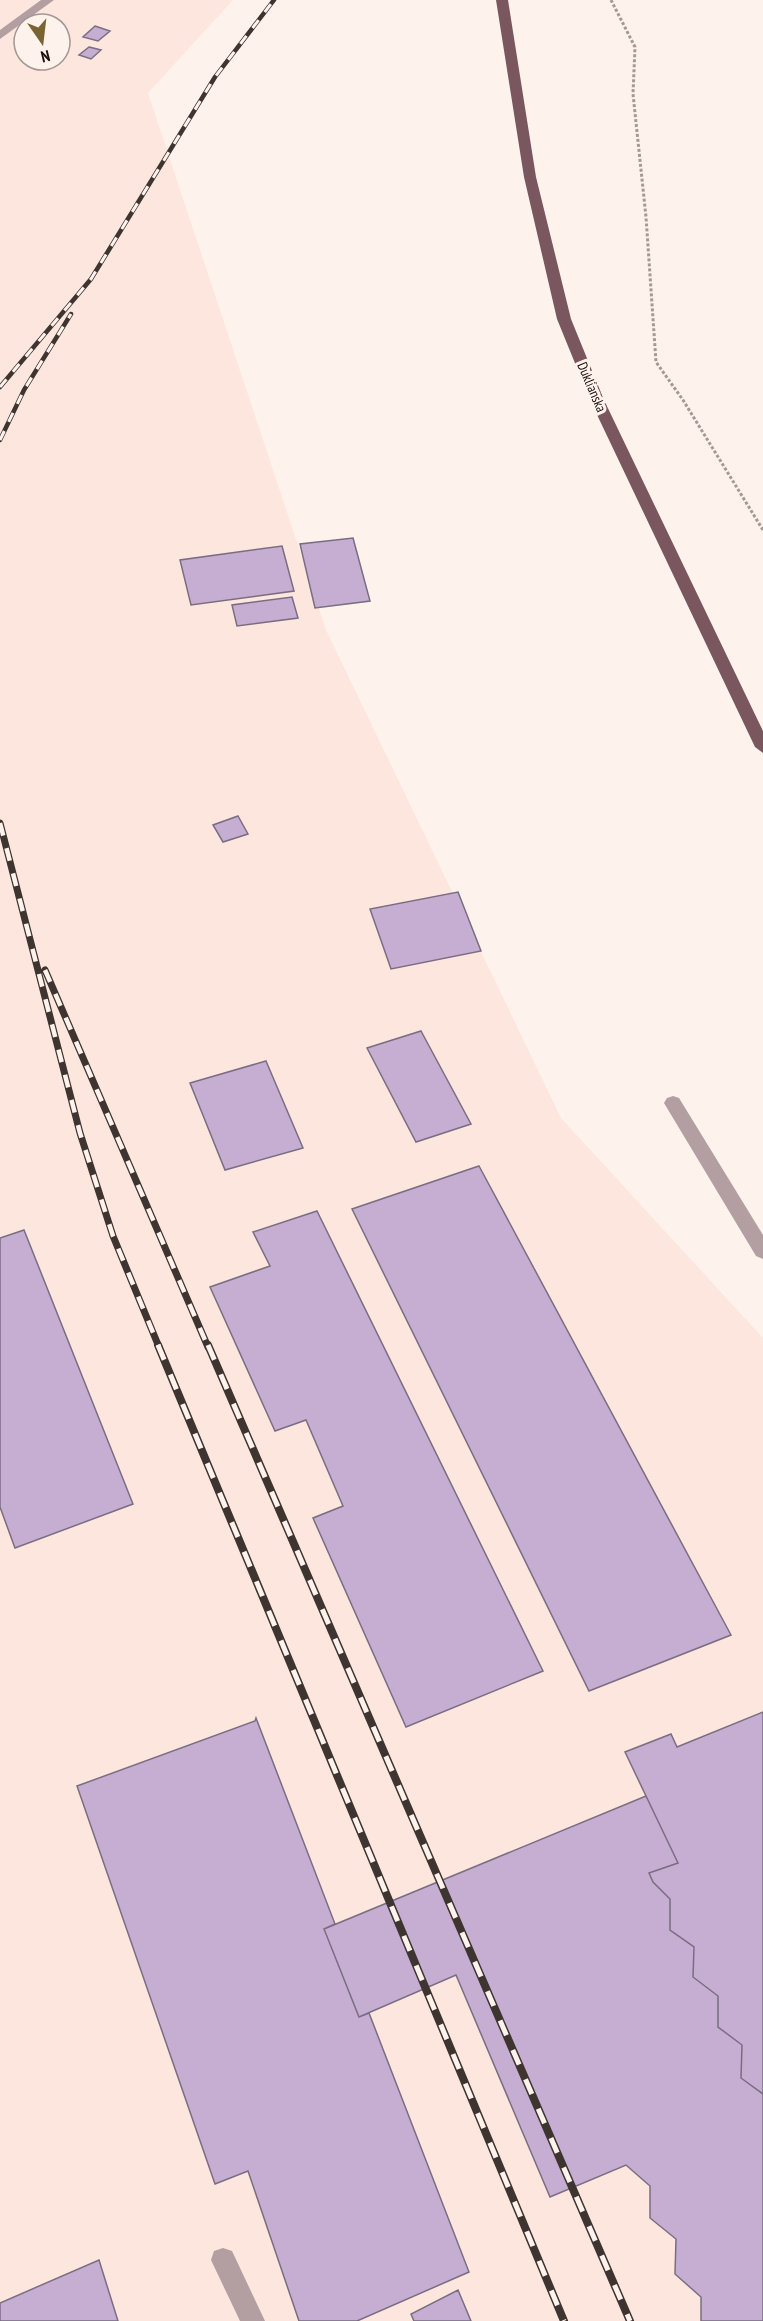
<svg xmlns="http://www.w3.org/2000/svg" width="763" height="2321" viewBox="0 0 763 2321" font-family="'PT Sans Narrow',sans-serif">
  <rect width="100%" height="100%" fill="#fef2ed"/>
  <path fill="#fce6dd" fill-rule="evenodd" d="M0 0H233L148 93 326 630 561 1118 763 1338V2321H0ZM24 24H60V60H24Z"/>
  <path fill="#c5aed2" stroke="#7a6d82" stroke-width="1.5" d="M95 26 110 31 98 41 83 37Z
    M89 47 101 50 91 59 79 55Z
    M353 538 370 601 315 608 300 544Z
    M282 546 294 591 191 605 180 560Z
    M292 597 298 618 237 626 232 605Z
    M238 816 248 834 223 842 213 825Z
    M458 892 481 951 391 969 370 909Z
    M421 1031 471 1124 416 1142 367 1048Z
    M266 1061 303 1148 225 1170 190 1083Z
    M479 1166 731 1635 589 1691 352 1209Z
    M317 1211 543 1671 406 1727 313 1518 343 1506 306 1420 275 1431 210 1287 270 1266 253 1232Z
    M24 1230 133 1504 15 1548 0 1507V1238Z
    M763 1712V2094L741 2078 742 2045 718 2027V1996L693 1977 694 1947 670 1930V1899L653 1882 649 1873 678 1863 625 1752 671 1734 677 1747Z
    M256 1718 335 1924 324 1929 359 2017 369 2013 469 2272 357 2321H299L248 2171 215 2184 77 1786 255 1721Z
    M646 1796 678 1863 649 1873 653 1882 670 1899V1930L694 1947 693 1977 718 1996V2027L742 2045 741 2078 763 2094V2321H701V2297L675 2274 676 2239 650 2218V2186L626 2165 550 2197 456 1975 359 2017 324 1929Z
    M99 2260 118 2321H0V2303Z
    M458 2290 471 2321H414L411 2314Z"/>
  <g fill="none" stroke-linecap="round" stroke-linejoin="round">
    <path stroke="#a49995" stroke-width="3" stroke-dasharray="3 2" stroke-linecap="butt" d="M611 0 635 47 633 94 646 217 656 362 683 400 763 530"/>
    <path fill="#b39ea2" fill-rule="evenodd" d="M41 0H54L0 39V30Z
      M673 1096 679 1098 763 1235V1259L756 1256 667 1108 664 1103 667 1098Z
      M223 2248 232 2251 265 2321H240L211 2260 214 2251Z"/>
    <path fill="#7a575e" fill-rule="evenodd" d="M496 0H508L536 177 571 319 604 400 763 731V753L755 747 590 400 557 319 524 177Z"/>
    <g stroke="#3e3430" stroke-width="4.5">
      <path id="rail-far2" d="M0 387 91 279 215 77 274 0
        M0 440 24 390 71 314"/>
    </g>
    <g stroke="#3e3430" stroke-width="7">
      <path id="rail-far1" d="M0 823 80 1133 113 1236 159 1347
        M45 970 208 1347"/>
    </g>
    <g stroke="#3e3430" stroke-width="8">
      <path id="rail" d="M158 1345 564 2321
        M208 1345 630 2321"/>
    </g>
    <use href="#rail-far2" stroke="#fef2ed" stroke-width="3" stroke-dasharray="10" stroke-linecap="butt"/>
    <use href="#rail-far1" stroke="#fef2ed" stroke-width="4.5" stroke-dasharray="13" stroke-linecap="butt"/>
    <use href="#rail" stroke="#fef2ed" stroke-width="5" stroke-dasharray="16" stroke-linecap="butt"/>
  </g>
  <g text-anchor="middle" dominant-baseline="central" stroke-width="6" stroke-linejoin="round" paint-order="stroke">
    <g font-size="14" fill="#180f0b" stroke="#fef2ed">
      <text transform="translate(592 387) rotate(67)">Duklianska</text>
    </g>
  </g>
  <g transform="translate(42 42) rotate(166)"><circle r="28" fill="#fef2ed" stroke="#a29793" stroke-width="1.5"/>
  <path d="M0-4.5L10 22L0 15L-10 22Z" fill="#786433"/>
  <text y="-9" font-size="16" font-weight="bold" text-anchor="middle" fill="#180f0b">N</text>
  </g>
</svg>
